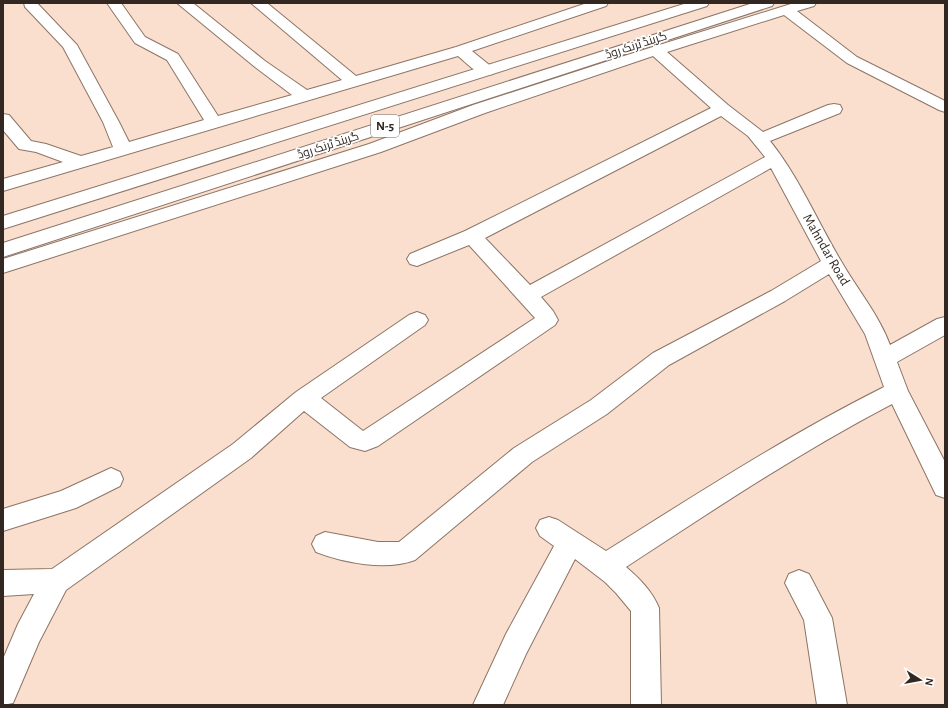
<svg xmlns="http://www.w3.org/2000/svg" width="948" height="708" viewBox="0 0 948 708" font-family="'Alegreya Sans',Cairo,sans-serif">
  <rect width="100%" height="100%" fill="#fadfce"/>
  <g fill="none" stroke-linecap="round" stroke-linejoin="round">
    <g stroke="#8d7465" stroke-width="2">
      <path id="minor" d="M24 3H37L77 45 119 122 129 142 204 120 167 60 135 43 107 3H121L145 37 178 54 218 116 292 95 255 67 177 3H193L265 61 307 90 342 80 251 3H267L356 76 456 47 587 3H608L606 6 472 51 493 68 495 71 493 74C479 78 468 64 458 56L3 191V179L63 162 36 152 19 149 3 130V114L9 115 31 141 46 144 81 156 113 147 103 122 63 47 25 7Z
        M794 3H816L814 6 797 11 857 57 945 101V112L939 110 847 63 784 15 667 52 728 105 763 132 828 105 834 104 840 105 842 109 840 113 770 141C799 177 817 221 841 261 857 289 879 315 890 345L937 319 945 317V335L897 362 908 391 945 462V498L936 495 892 404C800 452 713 510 626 567 640 579 652 591 659 608L661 705H631V611L616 593 605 582 575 559 526 654 503 705H473L506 634 554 546 540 536 536 528 540 520 549 517 558 520 606 551C697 494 788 435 884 387L865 334 829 274 785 301 669 365 607 414 532 462 415 560C386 571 345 563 316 552L312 544 316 536 325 532 378 542H399L514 448 591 400 653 353 771 291 821 261 771 168 541 297 553 311 558 320 555 325 378 446 365 451 350 447 304 411 251 458 66 590 39 642 13 703 3 705V659L18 624 34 594 3 596V570L52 569 233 444 296 392 409 315 417 312 425 315 428 320 425 325 321 398 363 431 535 318 469 245 417 266 410 264 407 259 410 254 465 231 711 108 653 56 485 113 381 152 3 273V259L369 144 473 105 624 56ZM721 116 748 136 765 157 530 285 485 238Z
        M111 468 120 472 123 479 120 486 76 508 3 531V509L61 491Z
        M799 570 809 574 832 618 847 705H817L804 620 785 583 789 574Z"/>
    </g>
    <g stroke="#8d7465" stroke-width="2">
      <path id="highway" d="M687 3H709L707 6 3 229V216Z
        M753 3H774L772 6 3 257V243Z"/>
    </g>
    <use href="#minor" fill="#fff" fill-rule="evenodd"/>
    <use href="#highway" fill="#fff" fill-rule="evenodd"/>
  </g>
  <g text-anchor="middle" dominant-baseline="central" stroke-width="3.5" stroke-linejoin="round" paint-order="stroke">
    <g font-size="12" fill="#322821" stroke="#fff">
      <text transform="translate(636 45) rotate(-18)">گرینڈ ٹرنک روڈ</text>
      <text transform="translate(328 145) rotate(-18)">گرینڈ ٹرنک روڈ</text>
    </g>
    <rect fill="#fff" stroke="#706864" stroke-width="1" x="371" y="115" width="28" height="22" rx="3"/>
    <g font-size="13" font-weight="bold" fill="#322821">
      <text x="385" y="126">N-5</text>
    </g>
    <g font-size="14" fill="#322821" stroke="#fff">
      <text transform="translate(826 250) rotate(60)">Mahndar Road</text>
    </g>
  </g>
  <rect width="948" height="708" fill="none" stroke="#322821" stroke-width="8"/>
  <g transform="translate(920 680) rotate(101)" stroke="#ffffff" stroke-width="3" paint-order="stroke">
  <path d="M0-3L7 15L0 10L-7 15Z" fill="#322821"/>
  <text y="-6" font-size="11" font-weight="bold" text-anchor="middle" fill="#322821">N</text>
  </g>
</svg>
